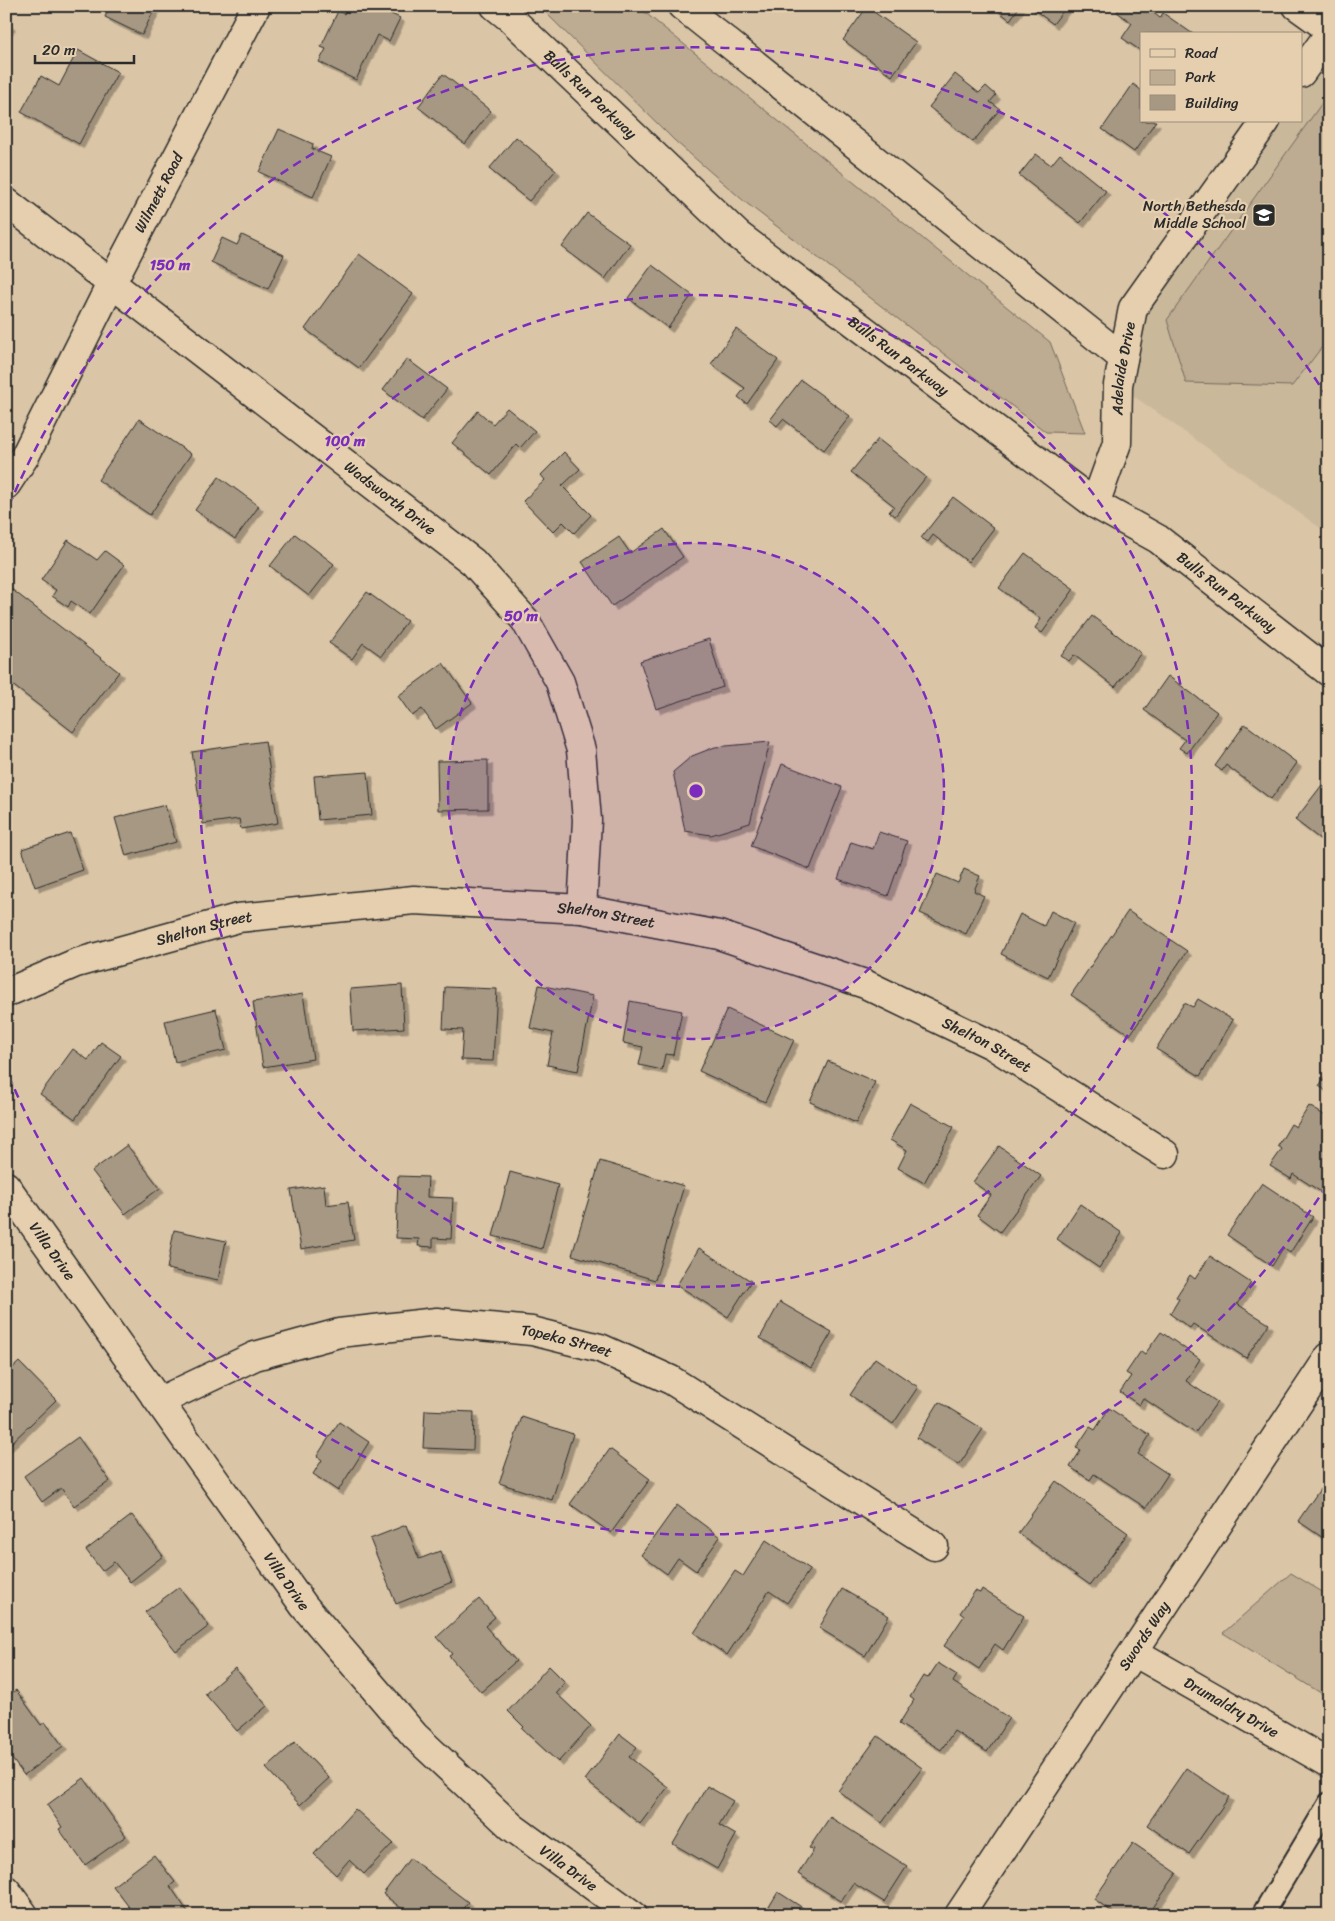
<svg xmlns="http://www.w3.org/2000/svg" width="1335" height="1921" viewBox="0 0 1335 1921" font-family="Sriracha,sans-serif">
  <defs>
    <filter id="shadow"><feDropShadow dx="4.5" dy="4.5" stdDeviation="0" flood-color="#0004"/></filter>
  </defs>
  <rect width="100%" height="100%" fill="#dac5a6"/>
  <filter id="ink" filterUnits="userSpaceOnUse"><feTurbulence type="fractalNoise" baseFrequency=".02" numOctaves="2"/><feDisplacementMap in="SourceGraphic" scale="10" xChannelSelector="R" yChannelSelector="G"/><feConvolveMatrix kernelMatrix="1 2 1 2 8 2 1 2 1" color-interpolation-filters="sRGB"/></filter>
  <g filter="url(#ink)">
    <path fill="#cab89b" d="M1329 34V534L1118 385 1133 308 1266 121H1301V73Z"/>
    <path fill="#bdab92" stroke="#746b5e" d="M539 6H637L1050 342 1085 433 1046 432 745 202 674 140Z
      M1329 93V338L1292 386 1186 383 1167 320Z
      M1291 1573 1329 1596V1698L1223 1633Z"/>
    <path fill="#a69882" stroke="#2b2b2b" filter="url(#shadow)" d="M110 6H156L142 35 105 17Z
      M347 6H374L400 18 389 41 377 35 356 80 319 62 326 49 321 47 338 11 344 14Z
      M992 6H1020L1010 20Z
      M1029 6H1067L1053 24Z
      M1121 6H1145L1160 18 1163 13 1193 34H1141V51L1122 38 1132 23 1117 12Z
      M867 7 916 42 892 76 843 40Z
      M6 22 11 26 6 32Z
      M78 50 118 72 79 144 21 112 41 76 59 86Z
      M443 74 491 111 465 144 418 107Z
      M955 74 979 93 986 86 996 95 990 102 1000 109 973 142 929 107Z
      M1133 84 1141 90V121H1156L1134 152 1102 129Z
      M279 129 313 144 312 149 331 157 313 197 259 172Z
      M516 137 556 170 529 201 489 169Z
      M1036 154 1051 165 1060 154 1106 191 1080 223 1019 175Z
      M587 213 630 244 605 279 562 247Z
      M242 235 284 255 268 289 211 262 222 238 237 245Z
      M359 254 413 294 359 368 305 329Z
      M652 265 692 295 668 328 628 298Z
      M736 329 778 360 747 404 738 397 745 388 711 364Z
      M407 359 447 389 422 420 383 390Z
      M801 380 850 416 824 450 783 419 777 426 770 420Z
      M507 408 535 431 520 448 516 444 491 475 452 443 478 411 493 424Z
      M139 419 191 454 150 515 98 480Z
      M878 439 926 477 895 516 889 512 894 506 851 472Z
      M564 452 580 469 562 486 591 515 574 533 563 522 553 532 523 501 545 480 541 475Z
      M219 477 259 506 235 539 195 510Z
      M953 497 994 528 968 562 933 535 928 542 921 538Z
      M664 529 683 557 612 606 582 562 619 537 630 553Z
      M295 534 334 564 309 596 270 566Z
      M68 540 97 560 105 551 124 565 90 614 71 601 68 607 52 596 56 590 41 580Z
      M1025 553 1074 589 1042 633 1035 628 1041 619 999 588Z
      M10 588 119 672 73 732 6 680V593Z
      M367 592 407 621 381 656 363 643 352 659 329 643Z
      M1092 616 1141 653 1115 687 1074 655 1069 661 1061 656Z
      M709 639 723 687 656 709 640 661Z
      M443 663 472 703 436 729 422 709 412 716 398 696Z
      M1168 676 1217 712 1187 753 1179 748 1185 740 1144 710Z
      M1245 724 1297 763 1271 799 1226 765 1222 771 1215 766Z
      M265 741 278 823 241 829 239 819 203 824 192 752Z
      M770 742 750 823 711 835 685 831 673 772 692 756 715 747Z
      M488 760V809L438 810 437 761Z
      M782 764 842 787 810 869 751 846Z
      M368 772 372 815 318 820 314 776Z
      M1322 785 1329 791V846L1295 820Z
      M165 805 176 842 126 856 115 818Z
      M879 832 907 841 888 896 838 879 851 842 873 849Z
      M70 833 83 870 35 887 22 849Z
      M964 869 980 876 974 891 984 896 966 934 920 913 937 874 958 883Z
      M1051 911 1074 923 1048 977 1001 954 1020 914 1044 926Z
      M1128 911 1187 951 1130 1035 1071 995Z
      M402 985 404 1028 353 1031 350 989Z
      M539 985 593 996 578 1071 547 1065 553 1033 530 1028Z
      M445 987 497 989 493 1061 461 1060 463 1030 443 1029Z
      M303 994 313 1059 263 1067 253 1002Z
      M1198 999 1233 1020 1200 1076 1156 1049 1184 1003 1193 1007Z
      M630 1001 682 1011 673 1055 665 1054 662 1070 639 1065 643 1047 623 1043Z
      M216 1009 226 1050 175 1062 165 1021Z
      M727 1009 794 1040 765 1102 699 1071Z
      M101 1042 121 1056 75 1119 40 1094 73 1049 88 1060Z
      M828 1061 875 1082 856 1123 810 1102Z
      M1329 1071V1093L1319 1086Z
      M910 1103 954 1127 924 1183 898 1168 907 1150 890 1140Z
      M1309 1106 1329 1118V1197L1293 1174 1291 1179 1270 1166 1282 1149 1278 1146 1291 1124 1296 1127Z
      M127 1145 160 1188 125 1214 92 1171Z
      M999 1146 1041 1176 1000 1232 977 1215 991 1195 973 1182Z
      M600 1161 684 1186 655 1280 572 1255Z
      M510 1172 558 1185 542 1249 493 1236Z
      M398 1176 428 1177 427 1197 453 1198 451 1239 433 1238V1247L418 1246 419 1239 396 1238Z
      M1262 1183 1313 1217 1290 1253 1283 1248 1272 1266 1227 1235Z
      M324 1185 326 1205 348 1202 354 1240 301 1249 291 1190Z
      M1080 1204 1122 1233 1099 1268 1057 1239Z
      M174 1230 226 1241 218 1280 167 1269Z
      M699 1248 751 1281 728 1317 677 1285Z
      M1210 1256 1251 1283 1237 1304 1269 1324 1246 1358 1193 1324 1190 1328 1170 1314 1179 1299 1176 1297 1190 1275 1195 1279Z
      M780 1302 832 1332 811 1368 760 1338Z
      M1161 1332 1200 1359 1186 1381 1217 1402 1195 1433 1143 1398 1139 1405 1120 1392 1131 1376 1126 1373 1141 1351 1145 1354Z
      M875 1358 918 1387 893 1424 850 1395Z
      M19 1362 56 1400 7 1447 6 1374Z
      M939 1402 983 1429 959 1465 917 1438Z
      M1109 1408 1150 1435 1138 1454 1168 1474 1146 1508 1094 1474 1090 1480 1070 1467 1081 1450 1076 1448 1090 1427 1095 1430Z
      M425 1410 474 1412 473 1450 423 1448Z
      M522 1417 573 1434 552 1500 499 1483Z
      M339 1422 369 1442 338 1491 313 1474 322 1460 317 1456Z
      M78 1437 110 1481 74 1506 61 1488 42 1502 24 1476Z
      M610 1449 650 1479 611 1533 570 1504Z
      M1329 1476V1542L1298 1521Z
      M1056 1481 1128 1533 1090 1585 1018 1533Z
      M677 1505 720 1537 696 1571 678 1558 667 1574 641 1555Z
      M132 1515 163 1556 130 1582 114 1562 102 1571 86 1550Z
      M406 1525 419 1559 440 1551 452 1582 396 1604 370 1539Z
      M766 1540 810 1569 787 1603 769 1591 727 1655 694 1633 735 1571 743 1576Z
      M179 1587 209 1626 176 1651 145 1612Z
      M842 1589 889 1616 865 1656 819 1628Z
      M982 1589 1024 1616 1003 1650 995 1644 979 1669 944 1646 964 1616 960 1613 975 1591 980 1593Z
      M479 1599 495 1617 485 1626 516 1661 481 1692 449 1656 452 1654 437 1637Z
      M938 1663 957 1675 953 1682 1009 1718 987 1752 954 1731 941 1750 899 1724 914 1700 910 1697 923 1676 928 1678Z
      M549 1666 565 1682 556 1693 591 1726 558 1762 522 1729 524 1727 508 1711Z
      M235 1668 267 1706 237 1731 205 1694Z
      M16 1690 41 1725 45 1722 63 1746 24 1775 6 1751V1697Z
      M620 1734 637 1747 629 1757 668 1787 640 1824 585 1780Z
      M878 1736 922 1768 882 1823 838 1791Z
      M295 1742 329 1778 300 1805 266 1768Z
      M1186 1768 1229 1797 1189 1854 1147 1825Z
      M84 1778 126 1836 85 1865 59 1829 62 1827 47 1805Z
      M707 1786 733 1801 719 1825 736 1835 717 1869 673 1844Z
      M355 1809 393 1843 364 1874 349 1860 336 1875 314 1854Z
      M830 1817 907 1866 884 1902 853 1883 841 1901 798 1874 814 1849 809 1848Z
      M1133 1843 1177 1873 1148 1915H1117L1094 1899Z
      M154 1855 175 1882 170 1886 190 1915H127L132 1911 113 1886Z
      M410 1858 468 1902 458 1915H410L383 1894Z
      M778 1892 814 1915H764Z
      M1329 1901V1915H1321Z
      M747 1909 756 1915H744Z"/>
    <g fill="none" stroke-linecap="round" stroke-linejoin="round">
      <g stroke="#2b2b2b" stroke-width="24">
        <path id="service" d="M1262 1915 1329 1803"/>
      </g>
      <g stroke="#2b2b2b" stroke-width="31">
        <g id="minor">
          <path id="s1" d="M495 6 510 18 738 235 1095 504 1158 539 1329 672"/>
          <path d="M682 6 1123 358"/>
          <path d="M1297 6 1329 29"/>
          <path d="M1301 73 1329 34"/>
          <path id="s2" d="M6 202 473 562 525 620 560 682 581 750 587 820 582 909"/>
          <path id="s3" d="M6 485 25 456 111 284 256 6"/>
          <path id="s4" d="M1095 504 1117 443 1118 385 1133 308 1266 121"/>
          <path id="s5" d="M6 993 76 963 238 918 414 900 582 909 719 935 865 984 992 1045 1165 1154"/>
          <path id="s6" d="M6 1186 304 1606 415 1736 512 1827 633 1915"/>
          <path id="s7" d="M160 1401 255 1356 339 1333 437 1322 532 1331 600 1348 671 1380 934 1546"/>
          <path id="s8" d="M1134 1652 1329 1763"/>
          <path d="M6 1890 24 1915"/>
          <path id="s9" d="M959 1915 1329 1357"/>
        </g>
      </g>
      <use href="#service" stroke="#e5cfae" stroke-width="20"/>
      <use href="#minor" stroke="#e5cfae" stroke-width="28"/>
    </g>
  </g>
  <circle cx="696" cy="791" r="248" fill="#7b2cbf" fill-opacity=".12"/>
  <g fill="none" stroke="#7b2cbf" stroke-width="2.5" stroke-dasharray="9 6">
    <circle cx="696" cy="791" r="248"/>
    <circle cx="696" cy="791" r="496"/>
    <path d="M1327 1185A744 744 0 0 1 9 1076M9 506A744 744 0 0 1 1327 397"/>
  </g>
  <defs>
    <g id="school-square" transform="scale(1.25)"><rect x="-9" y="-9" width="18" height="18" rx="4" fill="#2b2b2b" stroke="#e5cfae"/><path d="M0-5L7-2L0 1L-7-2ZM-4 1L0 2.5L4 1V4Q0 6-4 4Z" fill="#fff"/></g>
  </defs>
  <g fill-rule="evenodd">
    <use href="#school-square" x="1264" y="215"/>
  </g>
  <g text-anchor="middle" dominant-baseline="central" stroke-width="4.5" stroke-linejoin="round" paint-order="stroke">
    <g font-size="15" fill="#2b2b2b" stroke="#e5cfae">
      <text stroke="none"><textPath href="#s1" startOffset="130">Bulls Run Parkway</textPath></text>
      <text stroke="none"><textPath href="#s3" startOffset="330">Wilmett Road</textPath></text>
      <text stroke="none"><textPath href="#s1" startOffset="535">Bulls Run Parkway</textPath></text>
      <text stroke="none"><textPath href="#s4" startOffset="140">Adelaide Drive</textPath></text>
      <text stroke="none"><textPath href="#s2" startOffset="485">Wadsworth Drive</textPath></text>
      <text stroke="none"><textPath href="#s1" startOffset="940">Bulls Run Parkway</textPath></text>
      <text stroke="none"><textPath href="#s5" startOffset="614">Shelton Street</textPath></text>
      <text stroke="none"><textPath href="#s5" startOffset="209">Shelton Street</textPath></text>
      <text stroke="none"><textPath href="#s5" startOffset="1019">Shelton Street</textPath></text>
      <text stroke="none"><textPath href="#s6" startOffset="80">Villa Drive</textPath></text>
      <text stroke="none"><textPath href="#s7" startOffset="422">Topeka Street</textPath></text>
      <text stroke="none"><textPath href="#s6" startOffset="485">Villa Drive</textPath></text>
      <text stroke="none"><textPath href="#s9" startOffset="335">Swords Way</textPath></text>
      <text stroke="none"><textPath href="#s8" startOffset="112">Drumaldry Drive</textPath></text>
      <text stroke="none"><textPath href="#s6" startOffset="889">Villa Drive</textPath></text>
    </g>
    <g font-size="15" fill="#2b2b2b" stroke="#e5cfae" text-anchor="end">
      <text x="1246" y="206">North Bethesda<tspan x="1246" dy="17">Middle School</tspan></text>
    </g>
  </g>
  <circle cx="696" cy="791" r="8" fill="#7b2cbf" stroke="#e5cfae" stroke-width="2.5"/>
  <g font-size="15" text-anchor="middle" font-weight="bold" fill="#7b2cbf" stroke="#e5cfae" stroke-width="4.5" stroke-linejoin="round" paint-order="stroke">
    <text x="170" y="270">150 m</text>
    <text x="345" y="446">100 m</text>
    <text x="521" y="621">50 m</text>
  </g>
  <rect width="1335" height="1921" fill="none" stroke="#e5cfae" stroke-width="25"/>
  <rect x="12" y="12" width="1310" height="1896" fill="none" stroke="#2b2b2b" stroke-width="2" filter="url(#ink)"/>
  <rect x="1140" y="32" width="162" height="90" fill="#e5cfae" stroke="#9b8d7a"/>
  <rect x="1150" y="49" width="25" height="8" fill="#e5cfae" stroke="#9b8d7a"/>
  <text x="1185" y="58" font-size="15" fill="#2b2b2b">Road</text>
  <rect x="1150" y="70" width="25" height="15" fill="#bdab92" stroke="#9b8d7a"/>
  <text x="1185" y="82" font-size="15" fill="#2b2b2b">Park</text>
  <rect x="1150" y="95" width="25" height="15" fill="#a69882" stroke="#9b8d7a"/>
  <text x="1185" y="108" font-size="15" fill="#2b2b2b">Building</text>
  <path d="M35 55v8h99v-8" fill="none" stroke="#2b2b2b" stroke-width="2.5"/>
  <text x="42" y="55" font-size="15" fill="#2b2b2b" stroke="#e5cfae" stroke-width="4" paint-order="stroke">20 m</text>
</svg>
